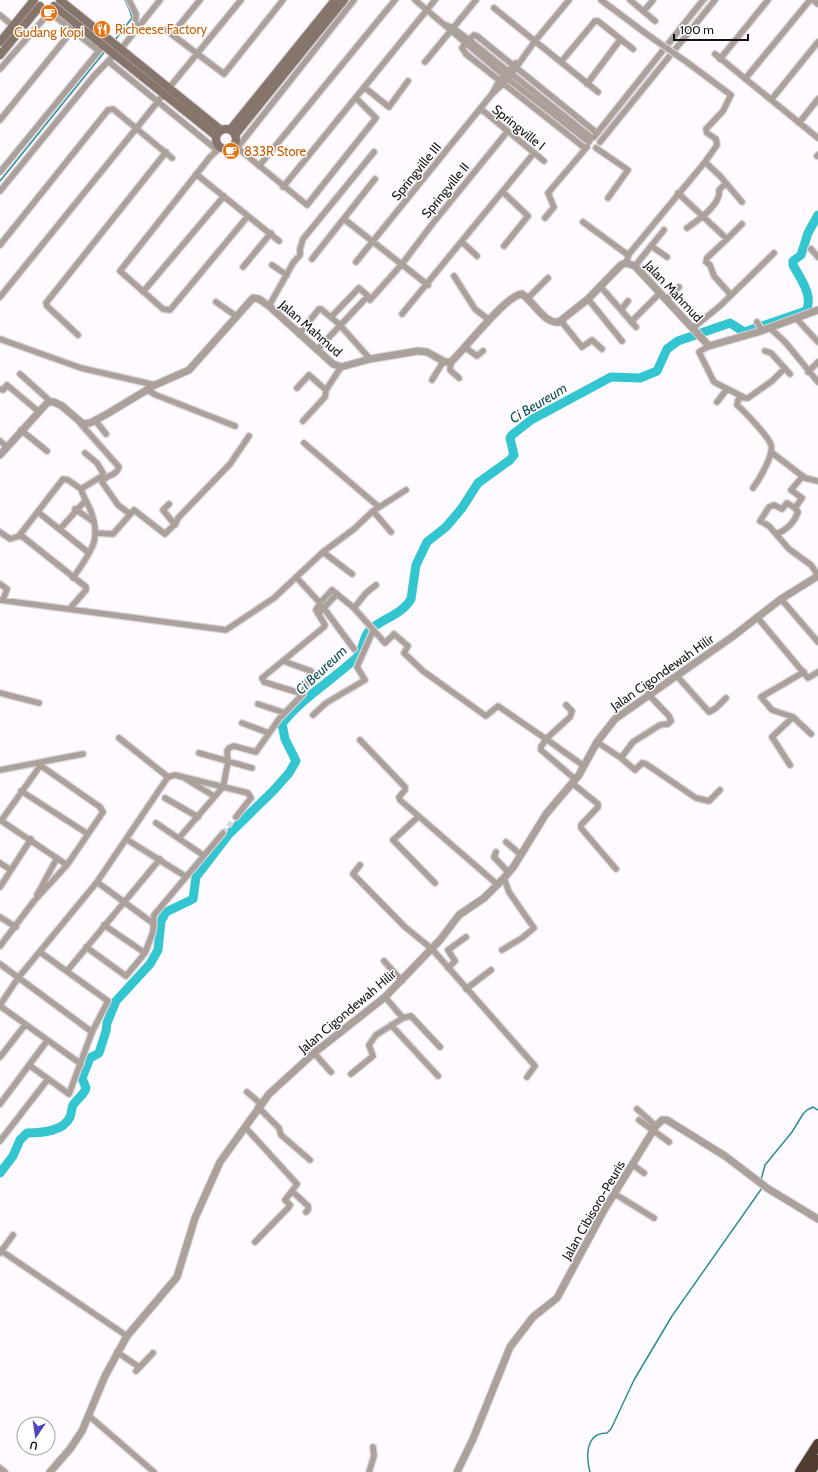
<svg xmlns="http://www.w3.org/2000/svg" width="818" height="1472" viewBox="0 0 818 1472" font-family="Cabin,sans-serif">
  <rect width="100%" height="100%" fill="#fefaff"/>
  <g fill="none" stroke-linecap="round" stroke-linejoin="round">
    <path stroke="#2a8f98" stroke-width="1.5" d="M115 40 132 18 130 11 125 0
      M628 98 707 0
      M0 181 106 50
      M550 195 555 189
      M761 1180 765 1165 792 1132 803 1114 807 1110 813 1107 818 1110
      M590 1472C586 1457 585 1433 607 1433L611 1429 634 1380 672 1316 762 1188"/>
    <path stroke="#33c6d0" stroke-width="9" d="M0 1173 13 1156 20 1140 27 1133C41 1133 63 1132 70 1117 72 1113 71 1109 73 1105 78 1098 84 1095 86 1088L82 1078 90 1058 99 1053 106 1031 107 1023 116 1001 150 964 158 950 161 921 166 912 193 899 196 877 229 834 274 790 289 773 296 761 285 739 282 724C298 701 335 678 356 658 364 651 362 638 369 631 382 618 401 616 411 599L416 565 427 542 446 527 462 508 478 483 510 460 514 455 510 438 512 435 531 420 611 377 640 378 657 371 667 349 678 341 730 323 744 332 806 311C814 296 800 278 793 265V261L801 255 808 233 818 215"/>
    <path stroke="#dbd7dc" stroke-width="5.5" stroke-dasharray="5.5 3" stroke-linecap="butt" d="M223 833 236 817"/>
    <g stroke="#d9d4da" stroke-width="8">
      <path id="minor" d="M129 0 136 14 135 32
        M415 0 508 79 589 142
        M601 0 648 35
        M630 0 655 21
        M813 0 818 4
        M494 8 598 92
        M644 11 653 0
        M0 15 13 26
        M446 25 453 28 469 40 592 138
        M166 30 224 74 283 0
        M172 34 200 0
        M469 40 474 35 477 36 597 133
        M465 43 462 48 466 54 585 148
        M121 49 160 0
        M715 54 818 138
        M720 59 768 0
        M108 61 217 150
        M425 62 476 0
        M561 62 595 21H598L633 49
        M0 69 49 13 52 14 99 51
        M745 79 810 0
        M587 84 620 40
        M364 87 389 107 408 81
        M169 88 241 0
        M492 94 499 81 516 63
        M771 100 818 42
        M481 109 544 161
        M0 120 75 27
        M799 123 818 99
        M594 137 703 0
        M600 142 715 0
        M234 145 307 205 376 118 356 98
        M221 147 210 157 120 271 163 309 170 310 248 216
        M237 148 354 0
        M596 148 628 170 608 198
        M817 156 818 155
        M705 162 720 176 742 202
        M259 166 395 0
        M0 172 103 46
        M196 174 279 241
        M283 187 435 0
        M0 191 93 77 114 55
        M503 192 528 216 504 246
        M678 193 727 239 707 258 706 262 710 265 714 276 731 295
        M545 218 554 207 548 193 587 147
        M344 219 428 285
        M583 222 628 255
        M687 228C697 221 722 204 719 190L726 183
        M727 239 742 224
        M462 242 477 256
        M0 245 108 110 113 109 172 158
        M651 246 667 257
        M811 249 818 257
        M312 259 375 179
        M356 262 492 94 508 79 535 41 569 0
        M626 263 629 254 705 162 717 145 716 139 707 133 706 129 723 111 731 95 688 63
        M272 265 287 275
        M635 266 664 230
        M243 267 271 233
        M454 276 475 309 489 320
        M600 286 636 327
        M143 292 224 196
        M0 297 164 94
        M528 298 548 278
        M588 299 622 341
        M370 300 402 264 433 223 507 132
        M666 300 679 287
        M216 302 236 316
        M269 306 293 263 300 255V249L303 239 374 152
        M621 310 628 301
        M402 314 534 153
        M796 318 818 342
        M561 321 582 347 592 340 602 349
        M631 322 660 293
        M757 322 762 331
        M693 328 721 305 774 253
        M770 328 786 343 818 382
        M299 334 319 309H321L339 324 370 359
        M78 335 47 306 46 303 166 152
        M0 339 81 368 155 385
        M709 346 699 352 714 382 745 398H748L772 381 785 368
        M466 348 477 356 483 351
        M317 350 368 296 359 288 332 316
        M765 351 771 353 790 374
        M451 362 450 370 459 378
        M808 372 818 362
        M20 374 50 401
        M432 380 443 362
        M297 388 309 375 326 390
        M0 389 3 390 7 385 38 411
        M147 390 156 395 235 426
        M742 397 738 400 737 405C744 411 769 437 771 445 774 455 759 480 753 488
        M717 402 727 389
        M95 420 106 434
        M303 421 325 397 326 390 341 367
        M80 423 119 467C117 476 105 475 102 482L118 505 130 514
        M21 430 47 451
        M0 441 7 447
        M304 443 379 507
        M771 452 805 478 818 481
        M803 476 791 490 802 498 795 508 787 503 782 509 774 505 769 507 760 521 769 526 789 549 811 565 818 575
        M169 504 163 510 175 525
        M75 509 94 522
        M373 511 391 532
        M38 512 89 553
        M60 529 85 501
        M0 532 10 539 19 536 23 537 86 587V590L72 606
        M96 533 113 534 134 510 165 534 176 523 178 518 230 464 249 436
        M776 534C787 530 794 523 798 512L795 508
        M19 536 63 479 68 480 81 489
        M323 552 352 574
        M73 578C90 552 103 541 90 509 87 502 83 496 81 489L102 476 103 473 97 463 85 453
        M297 578 320 603 332 590 354 608 385 643 394 634 408 646 404 653 423 671 486 716 498 706 546 739 541 747V750L575 779
        M0 584 7 589 3 600
        M781 599 818 642
        M0 600 226 630 274 598 323 552 354 529 373 511 406 490
        M354 608 366 593 376 585
        M318 614 337 594
        M757 617 808 678 818 672
        M804 672 761 697 772 710 793 717 811 734
        M677 676 709 712 716 708 726 698
        M0 693 39 703
        M303 694 264 682 262 678 324 627 325 625 316 610 320 603 354 649
        M258 704 285 713
        M566 705 572 711 570 717 546 739 584 766
        M313 715 326 703 365 680 357 667 373 631
        M242 723 269 733
        M119 738 168 777 175 775 183 777 248 793 251 798 236 817
        M360 740 405 787V790L399 797 400 800 498 885
        M597 742 621 758 635 770 642 763 646 764 696 798 709 801 720 790
        M199 753 252 768
        M621 758 633 742 660 725 668 724 671 721 669 716 648 694
        M790 765 772 737 793 717
        M0 770 83 754
        M186 779 214 796
        M572 783 598 804V807L581 825V828L616 869
        M21 791 88 834
        M165 798 198 817
        M418 817 393 840 435 883
        M0 820 67 865
        M1 821 40 766
        M156 823 203 855
        M179 838 223 787 228 762 227 751 229 748 234 746 256 752 279 719 303 694 311 671 283 661
        M126 839 185 876
        M506 842 521 855
        M496 852 494 857 509 873
        M0 863 11 870
        M360 865 353 874 404 926 432 949 535 1066 527 1077
        M97 882 154 924
        M0 887 31 839
        M37 895 57 858
        M0 917 16 927
        M104 925 145 953
        M0 946 34 901 67 865 103 812 100 807 37 763
        M86 947 126 976 145 953 153 932 154 915 223 833
        M502 950 522 938 534 928 509 892 504 878
        M384 961 402 981
        M0 964 92 1032
        M448 968 455 961 448 950 466 937
        M67 971 160 859
        M466 989 491 970
        M0 1005 18 978 97 882 168 777
        M0 1006 81 1064
        M403 1018 411 1016 440 1047
        M391 1025 438 1076
        M314 1053 331 1072
        M0 1057 25 1025
        M29 1065 69 1094 92 1032 108 1001 40 952
        M351 1074 373 1056 369 1045 376 1035 403 1018 385 997
        M247 1092 261 1104
        M0 1104 47 1041
        M258 1107 279 1128 281 1135 310 1160
        M637 1109 656 1126
        M639 1120 669 1142
        M245 1127 297 1184 292 1191 308 1206V1210L306 1212
        M0 1141 48 1079
        M633 1165 644 1173
        M615 1194 654 1218
        M255 1242 289 1207 290 1205 285 1200 292 1191
        M0 1250 127 1336
        M0 1253 13 1235
        M117 1352 139 1367
        M136 1371 153 1353
        M88 1415 154 1472
        M0 1468 5 1472
        M369 1472 374 1456 373 1447"/>
    </g>
    <g stroke="#d9d4da" stroke-width="9">
      <path id="tertiary" d="M0 455 48 402H54L62 406 83 424 90 423 107 414 155 385 189 370 253 298 259 299 269 306 333 364 341 367 370 359 418 351 427 352 445 362H451C465 349 506 295 522 294 534 302 544 324 559 322L588 299 621 265 626 263 635 266 709 346 758 332 818 310
        M50 1472 70 1449 82 1431 105 1376 127 1336 177 1277 195 1218 220 1162 269 1094 314 1053 385 997 440 940 459 915 484 898 504 878 514 866 546 814 579 775 597 742 615 719 732 637 781 599 818 576
        M457 1472 473 1439 510 1347 533 1317 557 1298 603 1212 656 1126 662 1120H667L725 1156 767 1188 818 1219"/>
    </g>
    <g stroke="#d9d4da" stroke-width="10">
      <path id="secondary" d="M60 0 221 130
        M54 6 216 136
        M0 42 34 0
        M0 55 40 6
        M216 139a10 10 0 1 1 20 0a10 10 0 1 1-20 0Z
        M230 130 335 0
        M235 135 344 0"/>
    </g>
    <g stroke="#d9d4da" stroke-width="12">
      <path id="motorway" d="M800 1472 818 1444
        M810 1472 818 1460"/>
    </g>
    <use href="#minor" stroke="#aba09a" stroke-width="5.5"/>
    <use href="#tertiary" stroke="#aba09a" stroke-width="7"/>
    <use href="#secondary" stroke="#85756b" stroke-width="8"/>
    <use href="#motorway" stroke="#513d30" stroke-width="10"/>
    <g stroke="#d9d4da" stroke-width="8" stroke-linecap="butt">
      <path id="minor-bridge" d="M648 35 688 63"/>
    </g>
    <use href="#minor-bridge" stroke="#aba09a" stroke-width="5.5"/>
  </g>
  <defs>
    <g id="cafe-disc" transform="scale(0.9)"><circle r="9.5" fill="#e8710a" stroke="#fff"/><path d="M-5.5-4.5H6V0H3Q3 3.5 0 3.5H-2.5Q-5.5 3.5-5.5 0ZM3-3.2v2h1.7v-2ZM-6 4.5H4V6H-6Z" fill="#fff"/></g>
    <g id="restaurant-disc" transform="scale(0.9)"><circle r="9.5" fill="#e8710a" stroke="#fff"/><path d="M-5-6h1v4h1v-4h1v4h1v-4h1v5L-1.5 .5V6h-2V.5L-5-1ZM5-6V6H3V1.5H1.5Q1.5-4 5-6Z" fill="#fff"/></g>
  </defs>
  <g fill-rule="evenodd">
    <use href="#cafe-disc" x="49" y="13"/>
    <use href="#restaurant-disc" x="102" y="29"/>
    <use href="#cafe-disc" x="231" y="151"/>
  </g>
  <g text-anchor="middle" dominant-baseline="central" stroke-width="3" stroke-linejoin="round" paint-order="stroke">
    <g font-size="13" fill="#c56008" stroke="#fff" text-anchor="start">
      <text x="115" y="29">Richeese Factory</text>
      <text x="49" y="32" text-anchor="middle">Gudang Kopi</text>
      <text x="244" y="151">833R Store</text>
    </g>
    <g font-size="13" fill="#150f16" stroke="#fff">
      <text transform="translate(519 127) rotate(39)">Springville I</text>
      <text transform="translate(416 171) rotate(-51)">Springville III</text>
      <text transform="translate(445 190) rotate(-51)">Springville II</text>
      <text transform="translate(674 291) rotate(47)">Jalan Mahmud</text>
      <text transform="translate(311 328) rotate(41)">Jalan Mahmud</text>
      <text transform="translate(662 672) rotate(-35)">Jalan Cigondewah Hilir</text>
      <text transform="translate(347 1011) rotate(-40)">Jalan Cigondewah Hilir</text>
      <text transform="translate(593 1210) rotate(-60)">Jalan Cibisoro-Peuris</text>
    </g>
    <g font-size="14" font-style="italic" fill="#145055" stroke="#fff">
      <text transform="translate(538 403) rotate(-31)">Ci Beureum</text>
      <text transform="translate(321 670) rotate(-43)">Ci Beureum</text>
    </g>
  </g>
  <g transform="translate(36 1436) rotate(193)"><circle r="19" fill="#ffffff" stroke="#a19fa2"/>
  <path d="M0-3L7 15L0 10L-7 15Z" fill="#4e45bc"/>
  <text y="-6" font-size="11" font-weight="bold" text-anchor="middle" fill="#150f16">U</text>
  </g>
  <path d="M674 34v6h74v-6" fill="none" stroke="#150f16" stroke-width="2"/>
  <text x="680" y="34" font-size="12" fill="#150f16" stroke="#ffffff" stroke-width="3" paint-order="stroke">100 m</text>
</svg>
